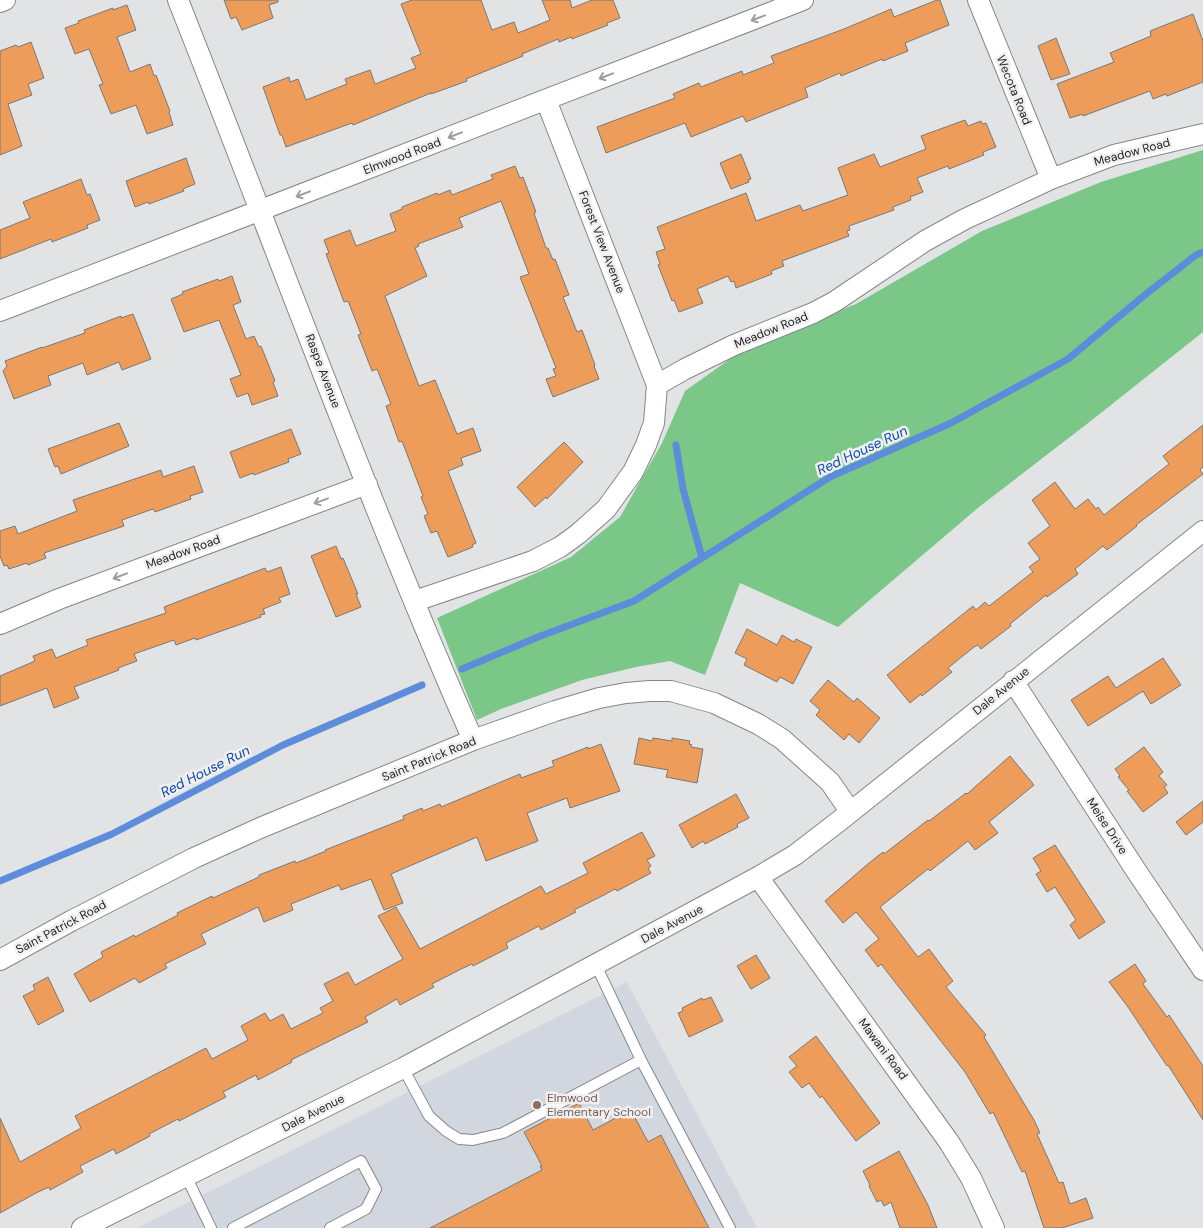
<svg xmlns="http://www.w3.org/2000/svg" width="1203" height="1228" viewBox="0 0 1203 1228" font-family="'DM Sans',sans-serif">
  <rect width="100%" height="100%" fill="#e2e3e5"/>
  <path fill="#d2d7df" d="M627 982 757 1228H137Z"/>
  <path fill="#7bc787" d="M1203 150V332L1092 420 979 507 838 627 740 583 705 675 670 661 636 667 582 680 501 709 477 720 437 618 571 557 620 517 662 443 685 391 744 349 856 304 982 231 1101 182Z"/>
  <g fill="none" stroke-linecap="round" stroke-linejoin="round">
    <path stroke="#5d8dda" stroke-width="7" d="M676 445 683 489 702 558
      M462 669 538 637 634 601 830 477 951 423 1068 359 1146 294 1196 255 1203 252
      M0 881 112 834 283 745 422 685"/>
  </g>
  <path fill="#ed9d59" stroke="#7a7877" d="M224 0H278V2L269 5 273 18 242 30 236 17 231 19Z
    M412 0H481L492 30 514 22 518 33 550 20 542 0H570L572 8 592 0H613L620 18 607 23 608 25 572 39 571 37 559 42 558 39 522 54 523 56 466 79 467 81 431 94V93L353 125 352 123 286 147 282 135H280L263 87 289 77 290 82 298 79 306 100 347 84 345 79 370 70 375 84 416 68 411 58 421 54 401 4Z
    M937 0H940L949 25 905 43 908 51 883 61 882 59 841 76 840 73 805 88 808 97 746 122 743 116 691 137 685 123 606 153 597 127 675 98 673 94 699 83 701 87 742 71 743 75 774 63 771 56 844 29 891 9 894 17Z
    M127 5 136 30 117 37 130 72 150 64 154 76 156 75 170 111 169 112 173 125 147 134 136 105 111 114 99 85 103 84 89 49 75 54 65 28 79 23 78 21 113 8V10Z
    M1193 14 1203 41V82L1167 96 1166 94 1153 99 1150 91 1083 116V114L1070 118 1057 84 1114 62 1110 53 1151 36 1150 31Z
    M1056 38 1070 74 1051 80 1038 46Z
    M31 42 44 78 28 84 32 95 8 104 22 146 0 155V51L16 45 18 47Z
    M965 120 968 126 981 121 982 124 986 123 996 147 983 152 984 155 949 169 948 166 917 178 923 192 910 197 911 200 893 207 894 210 849 226 850 230 847 231 849 236 782 261 784 266 771 271 772 274 736 288 734 281 731 282 728 276 697 289 703 303 679 312 674 300 672 301 658 265 660 264 656 252 665 249 657 227 746 193 756 221 800 205 803 211 848 195 838 168 874 154 880 167 926 149 921 136Z
    M741 154 751 179 748 180 749 182 731 189 720 163Z
    M186 158 195 184 183 189 184 191 149 204 148 202 135 207 126 181Z
    M515 166 520 178 523 177 536 212 534 213 546 248H548L553 260 555 259 569 295 563 297 577 332 582 330 595 365 594 366 599 379 553 397 546 379 556 376 553 369 556 368 520 277 529 274 501 201 459 218 463 227 418 244 419 246 415 248 427 276 385 296 419 386 435 380 457 434 473 428 481 451 461 458 463 465 448 471 476 543 472 545 473 547 448 557 437 531 431 533 424 516 428 514 421 497 423 496 402 441 399 442 386 406 391 404 377 369 372 371 358 335 361 334 348 301 344 302 326 254 329 253 324 240 350 230 356 246 396 231 390 214 402 209V207L437 193 438 195 450 190 452 195 493 179 491 175Z
    M81 179 87 195 90 194 100 220 87 225 88 228 52 242 51 239 0 259V230L30 218 23 202Z
    M232 276 241 302 233 305 246 339 254 336 259 347 261 346 275 381 273 382 278 396 252 405 248 393 237 397 230 379 241 375 219 320 184 332 171 299 183 294 182 292 218 279 219 281Z
    M133 314 151 359 122 370 119 362 87 375 83 363 48 376 51 385 14 399 3 371 7 366 5 361 42 347V348L85 333 84 330 121 316V318Z
    M119 423 129 446 61 474 58 466 55 467 48 449Z
    M1203 425V467L1200 470 1203 474 1136 525 1137 526 1107 550 1103 546 1075 569 1078 574 1047 597 1046 595 1031 607 1010 624 1011 626 981 649 978 645 974 647 948 668 952 672 922 696 921 694 910 703 887 675 973 606 976 610 985 602 989 606 1033 572 1029 567 1040 559 1028 543 1050 526 1032 500 1055 482 1075 509 1088 499 1096 509 1098 507 1104 515 1169 464 1163 456Z
    M291 429 301 454 288 459 289 462 254 475 253 473 240 478 230 452Z
    M564 442 583 462 547 499 546 497 535 507 517 487Z
    M194 466 203 492 190 496 191 499 155 512 153 509 122 520 124 526 44 553 46 558 28 565 27 563 9 569 7 565 4 566 0 556V531L15 526 18 534 77 511 73 500 161 470 163 477Z
    M336 546 341 559 343 558 358 594H356L361 607 336 617 311 556Z
    M281 567 290 594 279 598 281 602 263 609 265 614 260 615 261 617 196 640 195 638 176 645 174 640 134 654 137 661 118 668 119 670 74 687 79 698 54 708 47 688 0 706V676L35 661 33 656 52 649 56 658 88 645 86 640 166 613 164 607 265 568 267 572Z
    M747 629 777 645 782 635 794 642 796 639 812 647 793 684 780 677 777 682 744 665 747 659 735 653Z
    M1163 658 1181 685 1151 704 1143 691 1088 726 1071 700 1108 676 1116 688Z
    M828 680 854 702 857 698 880 718 859 743 849 734 844 740 816 715 820 710 810 701Z
    M639 738 652 741 653 738 672 741V738L690 741 689 744 692 745 691 747 703 749 697 783 666 777 668 770 634 764Z
    M601 744 620 791 570 808 567 798 527 813 538 841 486 861 477 837 391 874 403 903 384 910 371 879 341 890 339 885 291 904 293 910 264 922 258 907 201 934 206 944 165 964 167 968 139 983 135 978 90 1002 74 974 103 957 101 952 134 935 135 937 178 915 177 913 212 896 213 898 259 877V875L295 861 296 863 326 851 325 850 404 819 403 816 422 808 423 811 440 804 441 807 520 774 521 778 554 766 552 761 588 747V749Z
    M1144 747 1163 772 1159 776 1167 785 1164 787 1168 793 1143 812 1127 791 1129 790 1118 777 1120 776 1115 769Z
    M1010 756 1034 785 989 822 998 833 975 850 968 841 930 871 928 869 880 907 918 957 929 949 953 981 946 987 986 1035 984 1037 1034 1120 1040 1133 1037 1134 1059 1183 1063 1182 1070 1204 1086 1198 1093 1218 1062 1228H1044L1025 1171 1022 1172 993 1112 990 1114 965 1072 881 964 878 967 865 950 879 939 856 912 843 923 825 901 869 863 883 852 884 854 928 820 929 821 966 793 967 794Z
    M736 794 749 818 737 824 738 827 705 844 703 841 692 848 679 825Z
    M1203 801V822L1186 835 1176 822Z
    M642 832 655 856 647 860 651 866 648 868 651 873 617 891 615 889 604 895 574 910 576 912 541 930 539 926 506 943 508 948 473 966 472 964 461 969 432 984 434 987 400 1005 397 999 365 1017 368 1022 291 1060 292 1062 258 1080 256 1075 223 1092 226 1097 179 1121 178 1119 149 1134 150 1136 116 1154 114 1149 80 1166 83 1172 50 1190 49 1187 36 1193 0 1213V1118L20 1162 81 1128 75 1116 206 1048 212 1059 248 1040 241 1026 265 1013 270 1021 283 1014 291 1029 323 1013 320 1008 333 1001 324 984 348 972 355 985 403 959 378 916 396 907 420 949 541 886 546 894 588 873 583 863Z
    M1055 845 1105 922 1079 939 1070 925 1076 920 1055 887 1047 892 1036 874 1041 871 1033 858Z
    M756 955 770 978 751 989 737 966Z
    M1135 964 1146 981 1143 984 1167 1017 1169 1015 1203 1066V1120L1168 1065 1167 1066 1128 1007 1109 982Z
    M48 977 64 1011 38 1025 23 996 35 990 33 985Z
    M711 997 723 1021 689 1037 678 1013 683 1011 682 1008 702 998 703 1000Z
    M816 1036 880 1123 856 1141 822 1096 820 1098 809 1083 802 1088 789 1072 797 1066 789 1057Z
    M579 1103 593 1130 631 1110 648 1142 661 1135 709 1228H430L542 1170 540 1166H542L524 1132Z
    M899 1151 928 1205 937 1228H900L891 1202 884 1206 881 1200 877 1202 869 1186 870 1185 863 1171Z"/>
  <g fill="none" stroke-linecap="round" stroke-linejoin="round">
    <g stroke="#868688" stroke-width="12">
      <path id="lane" d="M596 965 641 1060 730 1228
        M403 1068 429 1116 446 1131 459 1139 473 1140 503 1133 641 1060
        M186 1176 211 1228
        M233 1228 361 1161 376 1189 366 1209 330 1228"/>
    </g>
    <g stroke="#868688" stroke-width="22">
      <path id="street" d="M178 0C276 247 366 497 473 740
        M978 0 1051 179
        M0 2 5 0
        M546 100 657 385
        M0 311 803 0
        M415 601 533 561 560 547 578 534 606 509 633 472 646 445 654 423 657 385 685 369 734 345 813 313 834 302 925 241 965 219 1051 179 1114 155 1203 134
        M0 624 59 599 367 484
        M1013 681 1137 872 1203 970
        M758 877 949 1142 971 1178 994 1228
        M0 960 71 921 194 858 260 828 473 740 555 711 599 698 626 693 650 691H671L714 703 758 724 782 739 830 782 850 811
        M82 1228 403 1068 758 877 795 855 838 822 1203 531"/>
    </g>
    <use href="#lane" stroke="#fff" stroke-width="10"/>
    <use href="#street" stroke="#fff" stroke-width="20"/>
  </g>
  <defs><path id="oneway-shaft" d="M-6 0H5M1.5-3L5.5 0L1.5 3" fill="none" stroke-width="1.6" stroke-linecap="round" stroke-linejoin="round" transform="scale(1.25)"/></defs>
  <g stroke="#9d9d9d">
    <use href="#oneway-shaft" transform="translate(758 18) rotate(159)"/>
    <use href="#oneway-shaft" transform="translate(606 76) rotate(159)"/>
    <use href="#oneway-shaft" transform="translate(455 135) rotate(159)"/>
    <use href="#oneway-shaft" transform="translate(303 194) rotate(159)"/>
    <use href="#oneway-shaft" transform="translate(321 501) rotate(160)"/>
    <use href="#oneway-shaft" transform="translate(120 576) rotate(159)"/>
  </g>
  <circle fill="#8d6e63" stroke="#f0f0f2" stroke-width="2" cx="537" cy="1105" r="5"/>
  <g text-anchor="middle" dominant-baseline="central" stroke-width="5" stroke-linejoin="round" paint-order="stroke">
    <g font-size="12" fill="#252526" stroke="#f0f0f2">
      <text transform="translate(1014 90) rotate(68)">Wecota Road</text>
      <text transform="translate(1132 152) rotate(-15)">Meadow Road</text>
      <text transform="translate(402 156) rotate(-21)">Elmwood Road</text>
      <text transform="translate(602 242) rotate(69)">Forest View Avenue</text>
      <text transform="translate(771 330) rotate(-22)">Meadow Road</text>
      <text transform="translate(323 371) rotate(69)">Raspe Avenue</text>
      <text transform="translate(183 552) rotate(-20)">Meadow Road</text>
      <text transform="translate(1001 691) rotate(-39)">Dale Avenue</text>
      <text transform="translate(429 759) rotate(-22)">Saint Patrick Road</text>
      <text transform="translate(1107 826) rotate(57)">Meise Drive</text>
      <text transform="translate(672 924) rotate(-28)">Dale Avenue</text>
      <text transform="translate(61 927) rotate(-28)">Saint Patrick Road</text>
      <text transform="translate(883 1049) rotate(53)">Mawani Road</text>
      <text transform="translate(313 1113) rotate(-27)">Dale Avenue</text>
    </g>
    <g font-size="12" fill="#785e54" stroke="#f0f0f2" text-anchor="start">
      <text x="547" y="1098">Elmwood<tspan x="547" dy="14">Elementary School</tspan></text>
    </g>
    <g font-size="14" font-style="italic" fill="#0f4ca7" stroke="#f0f0f2">
      <text transform="translate(862 450) rotate(-25)">Red House Run</text>
      <text transform="translate(205 771) rotate(-27)">Red House Run</text>
    </g>
  </g>
</svg>
